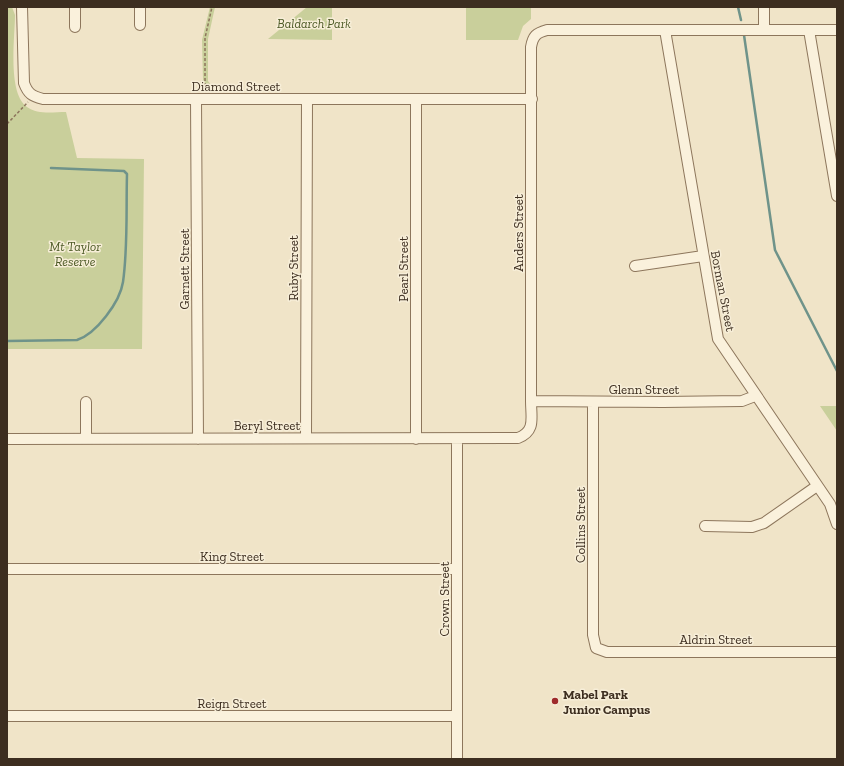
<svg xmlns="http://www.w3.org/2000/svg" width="844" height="766" viewBox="0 0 844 766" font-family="'Zilla Slab',serif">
  <rect width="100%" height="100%" fill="#f0e4c8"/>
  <path fill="#c9cf9b" d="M7 7H12L15 15C15 37 7 93 27 107 38 115 53 112 66 112L77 158 144 159 142 349H7Z
    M210 7H215L208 39V81L211 85H198L203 80 202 40Z
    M307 7H332V40L268 39Z
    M466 7H531V19L523 26 518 40H466Z
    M820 406H837V431Z"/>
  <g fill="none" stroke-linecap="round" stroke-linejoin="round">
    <path stroke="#6f938a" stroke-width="2.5" d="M738 7 741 20
      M744 35 775 250 837 371
      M7 341 77 340C96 334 120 302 123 282 128 247 126 210 127 174L124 171 51 168"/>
    <g stroke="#8d765c" stroke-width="12">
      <path id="minor" d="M22 7 24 83C28 94 32 96 43 99H532
        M75 7V27
        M140 25V7
        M665 30 718 339 830 504 837 524
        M764 30V7
        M809 30 837 196
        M196 99 198 439
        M416 99V439
        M635 266 703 256
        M531 401 663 402 742 401 755 396
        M593 402V635L596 648 607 652H837
        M86 438V402
        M306 438 307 99
        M7 439 518 438C536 431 531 418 531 401V47C533 36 536 33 547 30H837
        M705 526 752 527 764 523 817 486
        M7 569H457
        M7 716H457
        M457 759V439"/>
    </g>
    <path stroke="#8d765c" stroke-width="1.5" stroke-dasharray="3 2" stroke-linecap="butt" d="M205 91V38L212 7
      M7 124 28 102"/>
    <use href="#minor" stroke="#faf1dc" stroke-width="10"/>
  </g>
  <circle fill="#9e2a2b" stroke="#f7eed8" stroke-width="1.5" cx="555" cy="701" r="4"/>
  <g text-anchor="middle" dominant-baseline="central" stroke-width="3" stroke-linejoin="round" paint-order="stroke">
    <g font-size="13" font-style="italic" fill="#4d5a26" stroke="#f7eed8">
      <text x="314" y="23">Baldarch Park</text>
      <text x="75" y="246">Mt Taylor<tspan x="75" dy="15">Reserve</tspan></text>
    </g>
    <g font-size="13" fill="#3d2e20" stroke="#f7eed8">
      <text x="236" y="86">Diamond Street</text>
      <text transform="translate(518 233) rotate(-90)">Anders Street</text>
      <text transform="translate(293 268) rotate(-90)">Ruby Street</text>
      <text transform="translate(184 269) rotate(-90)">Garnett Street</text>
      <text transform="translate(403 269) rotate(-90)">Pearl Street</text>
      <text transform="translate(723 291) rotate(79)">Borman Street</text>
      <text x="644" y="389">Glenn Street</text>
      <text x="267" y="425">Beryl Street</text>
      <text transform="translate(580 525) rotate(-90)">Collins Street</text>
      <text x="232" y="556">King Street</text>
      <text transform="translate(444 599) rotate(-90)">Crown Street</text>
      <text x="716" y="639">Aldrin Street</text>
      <text x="232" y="703">Reign Street</text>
    </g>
    <g font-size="13" font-weight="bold" fill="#3d2e20" stroke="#f7eed8" text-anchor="start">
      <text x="563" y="694">Mabel Park<tspan x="563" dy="15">Junior Campus</tspan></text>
    </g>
  </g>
  <rect width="844" height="766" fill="none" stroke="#3d2e20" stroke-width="16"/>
</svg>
